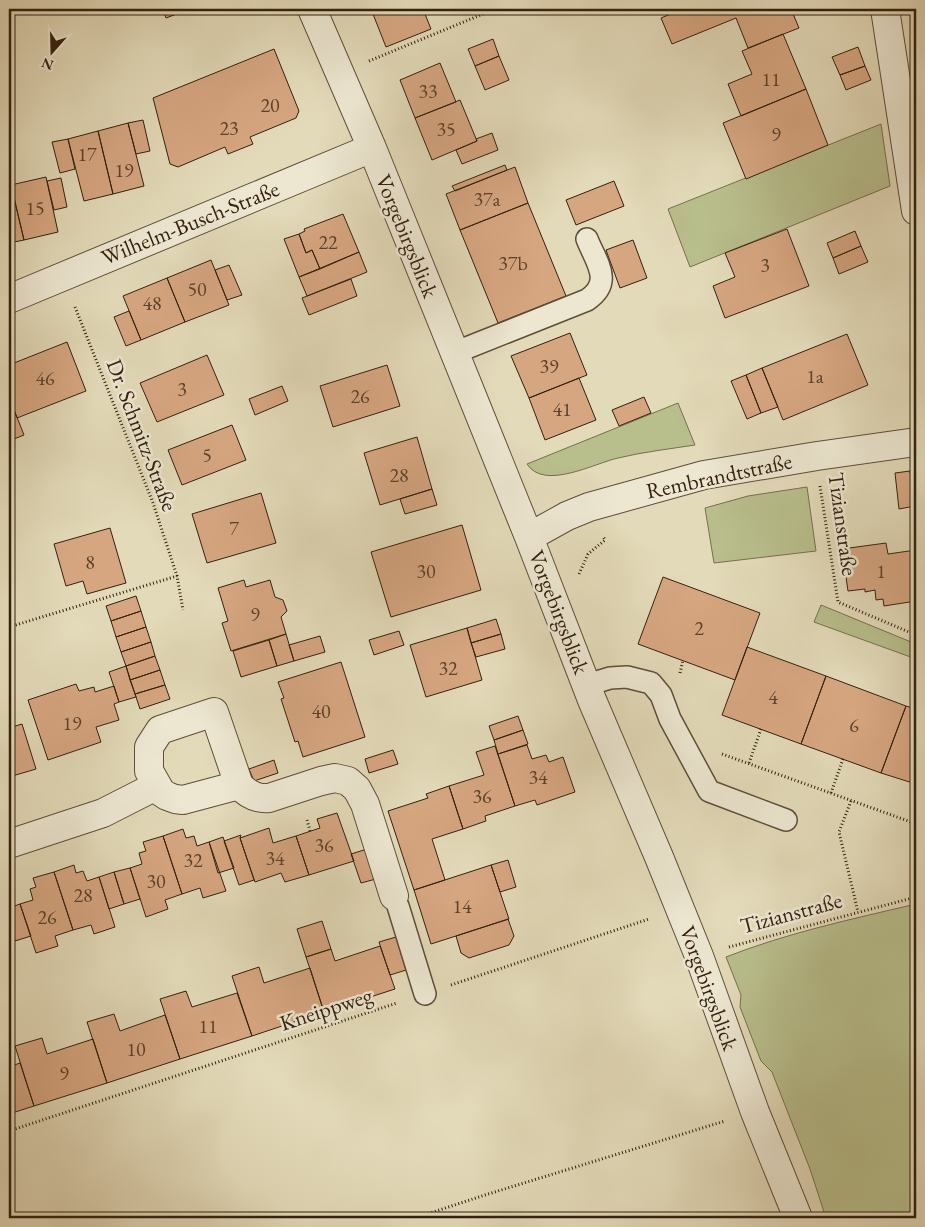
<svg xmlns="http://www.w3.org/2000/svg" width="925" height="1227" viewBox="0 0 925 1227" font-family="'EB Garamond',serif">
  <rect width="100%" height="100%" fill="#e3dab9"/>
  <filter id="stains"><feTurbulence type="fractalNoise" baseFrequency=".004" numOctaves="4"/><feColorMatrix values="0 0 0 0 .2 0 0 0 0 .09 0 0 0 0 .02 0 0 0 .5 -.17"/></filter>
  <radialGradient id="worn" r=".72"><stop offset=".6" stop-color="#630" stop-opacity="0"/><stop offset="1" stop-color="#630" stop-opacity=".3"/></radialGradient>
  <path fill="#b8be8c" stroke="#766f4d" d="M881 124 890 186 690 267 668 209Z
    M678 403 695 445C669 449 643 452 618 458 595 463 544 491 527 464Z
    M807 487 816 551 714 563 705 508 748 496Z
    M821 605 916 644V659L814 622Z
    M916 904V1218H826L810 1169 772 1072 761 1061 740 1007 741 995 726 957C787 933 852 919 916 904Z"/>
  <path fill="#d6a681" stroke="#33200e" d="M163 9H190L166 18Z
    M371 9H423L431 29 386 47Z
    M667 9H682L669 14Z
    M682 9H791L799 28 748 48 736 18 672 44 661 18Z
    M783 34 806 89 741 116 728 84 752 74 742 51Z
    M493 39 499 56 475 66 468 49Z
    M858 47 865 66 840 75 832 57Z
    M274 49 299 111 296 118 250 137 253 144 228 154 225 147 178 167 170 164 153 98Z
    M499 56 509 80 485 90 475 66Z
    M440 63 456 102 415 118 400 80Z
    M865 66 871 80 846 90 840 75Z
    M806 89 828 145 746 179 723 123Z
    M460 100 477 141 432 160 415 118Z
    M143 120 150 151 136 154 128 123Z
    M128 123 144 186 113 194 98 131Z
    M98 131 113 194 84 201 68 139Z
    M492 133 498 150 462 164 456 150 477 141 476 139Z
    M68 139 75 169 60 173 52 142Z
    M505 165 507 170 455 191 452 186Z
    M515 167 528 203 460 230 446 194Z
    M46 177 58 232 24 240 11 185Z
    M61 178 67 207 54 210 47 181Z
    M614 181 624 206 576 225 566 200Z
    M11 185 24 240 9 243V186Z
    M528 203 566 296 498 323 460 230Z
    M343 214 359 252 320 269 312 250 306 253 299 234 305 231 304 229Z
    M787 229 809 286 725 318 713 286 735 277 725 253Z
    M855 231 861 246 833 258 827 243Z
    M299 234 306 253 312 250 320 269 299 277 284 239Z
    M633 240 647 278 620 288 606 250Z
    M861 246 868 262 839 274 833 258Z
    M359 252 367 272 307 296 299 277Z
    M211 260 229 305 185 322 167 278Z
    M229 265 242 295 227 300 215 270Z
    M167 278 185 322 141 340 123 296Z
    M351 279 357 296 309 315 302 298Z
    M129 311 141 340 126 346 114 317Z
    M570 333 587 375 529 398 511 356Z
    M847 334 868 385 783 420 762 368Z
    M67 342 86 391 17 418 9 397V365Z
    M207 355 224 395 157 422 140 383Z
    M387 365 400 406 333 427 320 386Z
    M762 368 778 407 761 413 746 375Z
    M746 375 761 413 747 419 731 381Z
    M579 378 596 420 545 440 529 398Z
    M282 386 288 401 255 415 249 399Z
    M9 397 24 435 9 441Z
    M644 397 651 413 619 426 612 410Z
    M232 425 246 460 182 485 168 450Z
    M417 437 432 489 380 505 364 453Z
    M916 470V506H915L910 471Z
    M910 471 915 506 899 509 895 473Z
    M432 489 437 505 405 514 400 499Z
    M261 493 276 543 207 563 192 514Z
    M462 525 481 590 391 617 371 552Z
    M110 528 126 583 87 594 83 581 66 586 54 544Z
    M886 543 888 554 916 550V601L884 606 883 599 876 600 875 590 865 592V589L848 591 842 549Z
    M663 577 760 613 735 680 638 644Z
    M244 580 246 587 270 580 275 597 283 600 287 611 281 617 286 634 231 651 222 623 228 621 218 588Z
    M136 596 141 611 111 621 106 606Z
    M141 611 146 627 116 637 111 621Z
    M496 619 501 634 471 643 467 628Z
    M146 627 151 642 121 652 116 637Z
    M467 628 482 680 426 697 410 645Z
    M399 631 404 645 374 655 369 640Z
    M286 634 294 661 277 666 269 640Z
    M501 634 505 649 476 657 471 643Z
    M320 636 325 652 294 661 289 645Z
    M269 640 277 666 241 677 233 651Z
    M151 642 155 656 126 666 121 652Z
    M747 647 826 676 801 744 722 715Z
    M155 656 160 670 130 680 126 666Z
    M341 662 365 737 303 757 298 741 295 742 281 699 284 698 278 682Z
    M126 666 136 697 119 702 109 672Z
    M160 670 165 685 135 694 130 680Z
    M826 676 906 706 881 773 801 744Z
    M76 684 79 691 94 687 95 692 114 686 119 702 114 704 119 720 96 727 101 742 48 760 28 700Z
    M165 685 170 699 140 709 135 694Z
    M906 706 916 709V784L881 773Z
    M518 716 523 730 494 740 489 726Z
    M22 724 36 769 9 777V728Z
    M523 730 528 744 498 754 494 740Z
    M527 745 532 759 546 755 549 762 563 757 575 792 537 805 535 800 515 806 498 754Z
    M495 746 515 806 485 816 486 821 463 829 449 786 484 775 476 752Z
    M393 750 398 764 369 773 365 759Z
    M274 760 278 773 254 781 249 769Z
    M449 786 463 829 432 839 445 880 414 890 388 811 428 798 426 794Z
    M337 813 354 861 309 875 296 836 320 828 317 819Z
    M269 828 273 843 296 836 309 875 285 882 281 873 255 882 240 838Z
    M183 829 186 838 194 836 197 846 209 842 226 891 203 898 200 888 182 894 163 836Z
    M241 835 240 838 254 880 239 885 224 841Z
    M163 836 182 894 165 900 168 909 146 917 130 868 142 864 139 853 146 851 143 842Z
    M223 837 234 868 218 873 209 842Z
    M367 849 376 879 361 883 351 854Z
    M508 860 516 887 500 892 491 865Z
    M74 865 76 873 83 871 87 881 99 877 115 927 94 934 91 925 73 930 54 872Z
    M491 865 509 919 431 944 414 890Z
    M130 868 140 899 124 904 114 872Z
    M54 872 73 930 55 936 58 946 36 953 20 904 33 900 30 889 36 887 33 878Z
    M114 872 124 904 109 909 99 877Z
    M20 904 31 936 15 941 9 920V908Z
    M508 919 514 936 509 945 469 958 461 953 456 936Z
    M9 920 15 941 9 943Z
    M322 921 331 949 306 957 297 929Z
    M396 937 406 970 390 975 379 942Z
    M380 946 395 989 324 1012 306 957 331 949 335 961Z
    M259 967 264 983 310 968 324 1012 252 1036 232 976Z
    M186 991 192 1007 237 993 252 1036 180 1059 160 999Z
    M114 1014 120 1031 165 1015 180 1059 107 1083 87 1022Z
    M42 1038 47 1054 93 1039 107 1083 34 1106 15 1046Z
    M20 1063 34 1106 9 1114V1067Z"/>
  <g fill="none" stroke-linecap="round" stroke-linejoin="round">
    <g stroke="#5f4e39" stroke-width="24">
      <path id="service" d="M454 353 587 300C614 282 596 262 587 239
        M587 685 610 678 627 677 651 683 661 695 670 719 709 791 786 820
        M398 906 425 994"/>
    </g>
    <g stroke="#5f4e39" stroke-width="30">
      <path id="minor" d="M312 9 372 148 529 537 592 700 659 857 699 956 755 1112 798 1218
        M885 9 916 211
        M9 299 372 148
        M529 537 567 516 589 507 704 475 817 456 916 442
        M239 785 183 800 175 799 167 796 161 792 149 771V747L160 730 214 712 239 785C247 794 257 799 269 798L321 781 335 778 348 781 357 789 365 804 394 896
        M9 844 103 813 156 786"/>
    </g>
    <path stroke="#33200e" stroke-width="3" stroke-dasharray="1 2.5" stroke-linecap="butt" d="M369 61 495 9
      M75 307 153 503 177 576 183 610
      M820 486 838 602 916 635
      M579 574 588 554 605 540 603 536
      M9 627 177 576
      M680 673 683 660
      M722 754 911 822H916
      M749 763 761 729
      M831 793 843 759
      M851 801 839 832 858 912
      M307 820 310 831
      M729 947 916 897
      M451 985 649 919
      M9 1131 397 1003
      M415 1218 485 1195 725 1121"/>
    <use href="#service" stroke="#ede7d2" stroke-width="21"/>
    <use href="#minor" stroke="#ede7d2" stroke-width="28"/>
  </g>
  <g text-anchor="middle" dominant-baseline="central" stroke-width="5" stroke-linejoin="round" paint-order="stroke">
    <g font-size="20" fill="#5c422b">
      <text x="771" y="79">11</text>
      <text x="428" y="91">33</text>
      <text x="270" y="105">20</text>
      <text x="229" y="128">23</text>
      <text x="446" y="129">35</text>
      <text x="776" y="134">9</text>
      <text x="87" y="154">17</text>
      <text x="124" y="170">19</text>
      <text x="487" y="199">37a</text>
      <text x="35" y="208">15</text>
      <text x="328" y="242">22</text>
      <text x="513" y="263">37b</text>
      <text x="765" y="265">3</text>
      <text x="197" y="289">50</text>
      <text x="152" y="303">48</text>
      <text x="549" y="366">39</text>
      <text x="815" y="376">1a</text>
      <text x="45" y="378">46</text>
      <text x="182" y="389">3</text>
      <text x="360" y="396">26</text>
      <text x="562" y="409">41</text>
      <text x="207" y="455">5</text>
      <text x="399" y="475">28</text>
      <text x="234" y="528">7</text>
      <text x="90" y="562">8</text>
      <text x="426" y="571">30</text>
      <text x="881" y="571">1</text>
      <text x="255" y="614">9</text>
      <text x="699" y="628">2</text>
      <text x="448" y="668">32</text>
      <text x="773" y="697">4</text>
      <text x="321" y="711">40</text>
      <text x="72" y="723">19</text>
      <text x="854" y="725">6</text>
      <text x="538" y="777">34</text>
      <text x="482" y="796">36</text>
      <text x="324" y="845">36</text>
      <text x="275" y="858">34</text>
      <text x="193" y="860">32</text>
      <text x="156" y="881">30</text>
      <text x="83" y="895">28</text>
      <text x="462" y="906">14</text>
      <text x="47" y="917">26</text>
      <text x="208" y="1026">11</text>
      <text x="136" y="1049">10</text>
      <text x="64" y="1073">9</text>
    </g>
    <g font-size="22" fill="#33200e" stroke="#ede7d2">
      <text transform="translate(190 223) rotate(-22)">Wilhelm-Busch-Straße</text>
      <text transform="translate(407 236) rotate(68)">Vorgebirgsblick</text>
      <text transform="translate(142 435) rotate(69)">Dr. Schmitz-Straße</text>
      <text transform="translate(719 476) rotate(-12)">Rembrandtstraße</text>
      <text transform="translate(843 524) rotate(82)">Tizianstraße</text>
      <text transform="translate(559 612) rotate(69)">Vorgebirgsblick</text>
      <text transform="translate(791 913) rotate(-15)">Tizianstraße</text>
      <text transform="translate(709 988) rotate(70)">Vorgebirgsblick</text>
      <text transform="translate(326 1009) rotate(-18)">Kneippweg</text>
    </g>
  </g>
  <rect width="925" height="1227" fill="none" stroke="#e3dab9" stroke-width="30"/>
  <rect x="10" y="10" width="905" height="1207" fill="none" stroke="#33200e" stroke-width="2.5"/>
  <rect x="15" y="15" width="895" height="1197" fill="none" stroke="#33200e"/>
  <g transform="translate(52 52) rotate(200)" stroke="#ede7d2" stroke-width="4" paint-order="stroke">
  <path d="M0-4L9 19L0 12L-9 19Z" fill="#33200e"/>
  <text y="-8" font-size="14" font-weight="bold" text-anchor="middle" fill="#33200e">N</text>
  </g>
  <rect width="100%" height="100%" filter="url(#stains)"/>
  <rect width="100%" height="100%" fill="url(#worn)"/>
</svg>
